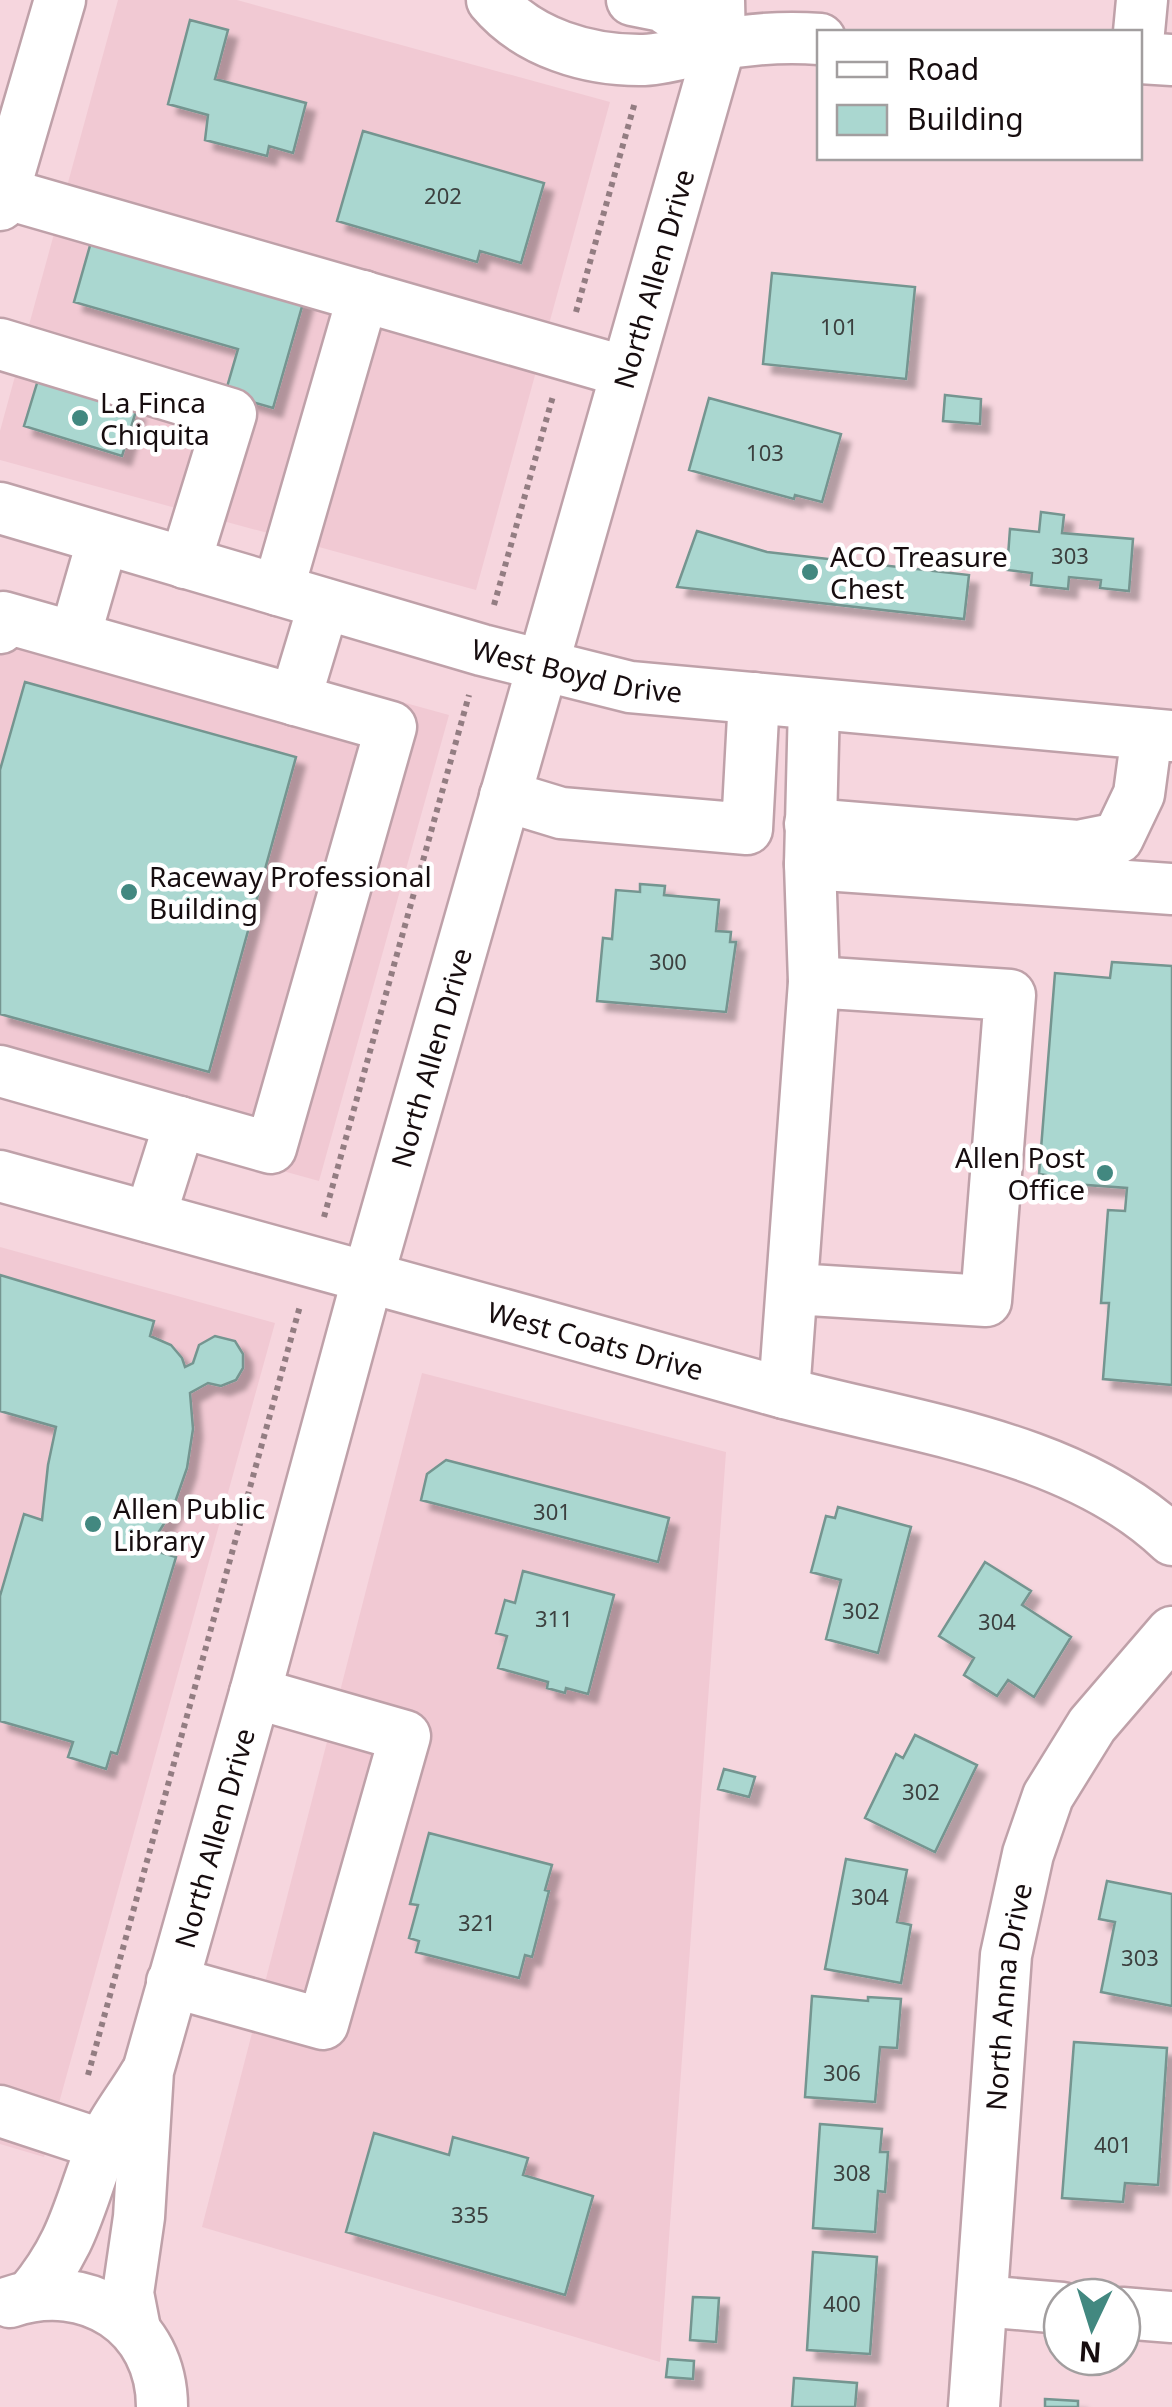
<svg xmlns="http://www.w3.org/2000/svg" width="1172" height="2407" viewBox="0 0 1172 2407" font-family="'Noto Sans',sans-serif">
  <defs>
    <filter id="shadow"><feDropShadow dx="9" dy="9" stdDeviation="2.5" flood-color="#0004"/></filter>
  </defs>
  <rect width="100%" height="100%" fill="#f6d6de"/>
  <path fill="#f1c9d3" d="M118 0H237L610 102 476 590 0 460V431Z
    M0 591 449 715 319 1181 0 1093Z
    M0 1247 275 1323 44 2157 0 2144Z
    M422 1373 726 1452 660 2362 202 2227Z"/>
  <path fill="#aad7d0" stroke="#749590" stroke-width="2.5" filter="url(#shadow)" d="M190 20 228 30 215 79 306 103 293 153 269 146 267 156 205 140 208 115 168 104Z
    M363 131 544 183 521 263 480 251 477 262 337 221Z
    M95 228 307 289 273 408 225 394 238 349 74 302Z
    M772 273 915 287 906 379 763 364Z
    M38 380 136 411 122 456 24 426Z
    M945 395 981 399 980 424 943 421Z
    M709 398 841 434 822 502 795 495 794 499 689 470Z
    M1041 512 1064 515 1062 533 1133 539 1129 591 1100 588 1101 580 1069 577 1068 589 1031 585 1032 573 1007 570 1010 529 1039 532Z
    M697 531 767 552 969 575 964 619 677 587Z
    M25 682 296 757 209 1072 0 1014V770Z
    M640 884 665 886 664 895 719 900 716 931 731 932 730 942H736L726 1012 597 1001 603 938 612 939 616 890 640 892Z
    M1112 962 1172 966V1385L1103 1379 1109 1303H1101L1108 1210 1125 1211 1127 1188 1046 1182V1175L1039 1174 1055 973 1110 978Z
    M0 1275 154 1321 150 1336 171 1345 182 1358 185 1367 193 1363 199 1345 215 1336 235 1341 243 1354V1368L236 1380 221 1386 208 1383 190 1393 193 1429 187 1468 172 1511 148 1549 176 1557 117 1754 111 1752 106 1769 68 1757 73 1742 0 1721V1596L24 1514 42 1520 48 1465 56 1427 0 1411Z
    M446 1460 669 1518 658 1562 421 1500 427 1474Z
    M838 1507 911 1527 878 1653 826 1639 841 1580 811 1572 826 1516 835 1518Z
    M985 1562 1031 1591 1022 1605 1071 1637 1034 1697 1008 1680 997 1696 964 1675 974 1658 939 1636Z
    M523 1571 614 1595 588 1694 566 1688 565 1693 547 1688 548 1682 498 1668 507 1636 496 1633 505 1600 515 1603Z
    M915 1735 977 1765 935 1852 865 1818 896 1754 903 1758Z
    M724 1769 755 1777 749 1797 718 1789Z
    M429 1833 552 1865 545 1890 549 1891 532 1957 525 1955 519 1978 416 1952 419 1941 409 1938 418 1905 410 1904Z
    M846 1859 907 1870 897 1922 911 1925 901 1983 825 1969Z
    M1107 1881 1172 1894V2006L1101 1992 1115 1922 1099 1919Z
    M812 1996 868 2001V1997L901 1999 897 2048 880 2047 875 2102 805 2097Z
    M1074 2042 1167 2048 1158 2185 1125 2183 1123 2202 1062 2198Z
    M820 2124 882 2129 880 2152H888L885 2192 878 2191 875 2232 813 2228Z
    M374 2133 449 2155 453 2137 528 2158 523 2175 593 2196 565 2295 346 2232Z
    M813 2252 877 2257 870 2354 807 2350Z
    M693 2297 719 2298 716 2342 690 2340Z
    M668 2359 694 2361 693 2379 666 2377Z
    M794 2378 857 2383 855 2407H792Z
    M1045 2399 1078 2401V2407H1045Z"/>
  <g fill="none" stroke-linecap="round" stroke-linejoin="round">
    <g stroke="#bfa1a9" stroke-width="55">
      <g id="minor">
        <path d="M492 0C528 43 589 61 644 60 667 59 691 51 712 46 748 39 783 36 820 39"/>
        <path d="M632 0 662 6 720 45"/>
        <path d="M1139 32 1142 0"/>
        <path d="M1140 58 1172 60"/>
        <path d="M0 192 626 372"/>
        <path d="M0 205 60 0"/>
        <path d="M0 344 231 414 185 563"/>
        <path id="s1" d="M0 508 482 650 630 687 1172 736"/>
        <path d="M278 590 363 296"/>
        <path d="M0 628 3 617 391 727 271 1148 0 1071"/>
        <path d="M75 636 103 539"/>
        <path d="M295 700 324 604"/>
        <path d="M814 704 810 864 814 982"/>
        <path d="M505 796 561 813 747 829 754 698"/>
        <path d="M810 824 1078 846 1118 838 1139 794 1147 734"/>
        <path d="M810 864 1172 889"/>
        <path id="s2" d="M0 1176C255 1246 511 1316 766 1388 898 1426 1070 1442 1172 1540"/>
        <path d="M150 1217 180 1122"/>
        <path d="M784 1393 814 982 1010 995 986 1301 794 1289"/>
        <path d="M172 1982 323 2024 405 1736 255 1693"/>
        <path d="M0 2111 103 2145"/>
        <path d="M31 2295C74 2243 78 2208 101 2149 111 2123 131 2099 145 2075"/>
        <path d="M982 2301 1062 2308"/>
        <path d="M10 2302C87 2276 162 2323 162 2407"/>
        <path d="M1122 2313 1172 2317"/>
        <path id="s3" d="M135 2329 128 2293 139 2217 148 2071 255 1693 368 1277 720 45 719 0"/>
        <path id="s4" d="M974 2407 1006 1955 1028 1854 1048 1796 1092 1725 1172 1632"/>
      </g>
    </g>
    <path stroke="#937d82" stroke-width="6" stroke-dasharray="5 5" stroke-linecap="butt" d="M576 312 635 102
      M494 605 553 396
      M324 1217 469 695
      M88 2075 300 1306"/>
    <use href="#minor" stroke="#fff" stroke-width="50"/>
  </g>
  <g fill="#428880" stroke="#fff" stroke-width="4">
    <circle cx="80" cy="418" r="10"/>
    <circle cx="810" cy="572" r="10"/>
    <circle cx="129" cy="892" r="10"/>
    <circle cx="1105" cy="1173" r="10"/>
    <circle cx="93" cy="1524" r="10"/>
  </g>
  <g text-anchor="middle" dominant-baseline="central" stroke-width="9" stroke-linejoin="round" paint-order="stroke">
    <g font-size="22" fill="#3c403f">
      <text x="443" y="195">202</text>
      <text x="839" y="326">101</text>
      <text x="765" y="452">103</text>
      <text x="1070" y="555">303</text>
      <text x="668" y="961">300</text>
      <text x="552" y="1511">301</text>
      <text x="861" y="1610">302</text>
      <text x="554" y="1618">311</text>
      <text x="997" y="1621">304</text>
      <text x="921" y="1791">302</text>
      <text x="870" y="1896">304</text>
      <text x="477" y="1922">321</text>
      <text x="1140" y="1957">303</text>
      <text x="842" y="2072">306</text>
      <text x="1113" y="2144">401</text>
      <text x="852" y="2172">308</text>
      <text x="470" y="2214">335</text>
      <text x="842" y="2303">400</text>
    </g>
    <g font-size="28" fill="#170d0f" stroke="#fff">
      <text stroke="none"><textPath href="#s3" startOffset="2122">North Allen Drive</textPath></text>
      <text stroke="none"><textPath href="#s1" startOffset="600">West Boyd Drive</textPath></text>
      <text stroke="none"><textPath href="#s3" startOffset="1312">North Allen Drive</textPath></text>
      <text stroke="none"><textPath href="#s2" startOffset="618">West Coats Drive</textPath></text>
      <text stroke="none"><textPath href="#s3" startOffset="502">North Allen Drive</textPath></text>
      <text stroke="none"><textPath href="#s4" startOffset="412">North Anna Drive</textPath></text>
    </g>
    <g font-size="28" fill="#170d0f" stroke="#fff" text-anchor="start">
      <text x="100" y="402">La Finca<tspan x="100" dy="32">Chiquita</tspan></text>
      <text x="830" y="556">ACO Treasure<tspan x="830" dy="32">Chest</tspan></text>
      <text x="149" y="876">Raceway Professional<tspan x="149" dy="32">Building</tspan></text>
      <text x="1085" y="1157" text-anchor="end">Allen Post<tspan x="1085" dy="32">Office</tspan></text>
      <text x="113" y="1508">Allen Public<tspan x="113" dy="32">Library</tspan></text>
    </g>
  </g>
  <rect x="817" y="30" width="325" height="130" fill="#ffffff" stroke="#a29e9f" stroke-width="2.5"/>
  <rect x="837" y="62" width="50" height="15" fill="#ffffff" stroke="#a29e9f" stroke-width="2.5"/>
  <text x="907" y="80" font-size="30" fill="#170d0f">Road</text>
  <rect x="837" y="105" width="50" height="30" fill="#aad7d0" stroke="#a29e9f" stroke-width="2.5"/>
  <text x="907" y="130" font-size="30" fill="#170d0f">Building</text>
  <g transform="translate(1092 2327) rotate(184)"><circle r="48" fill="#ffffff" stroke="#a29e9f" stroke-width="2.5"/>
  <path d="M0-8L18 38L0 25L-18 38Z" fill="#428880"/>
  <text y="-15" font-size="28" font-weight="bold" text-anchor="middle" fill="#170d0f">N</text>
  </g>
</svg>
